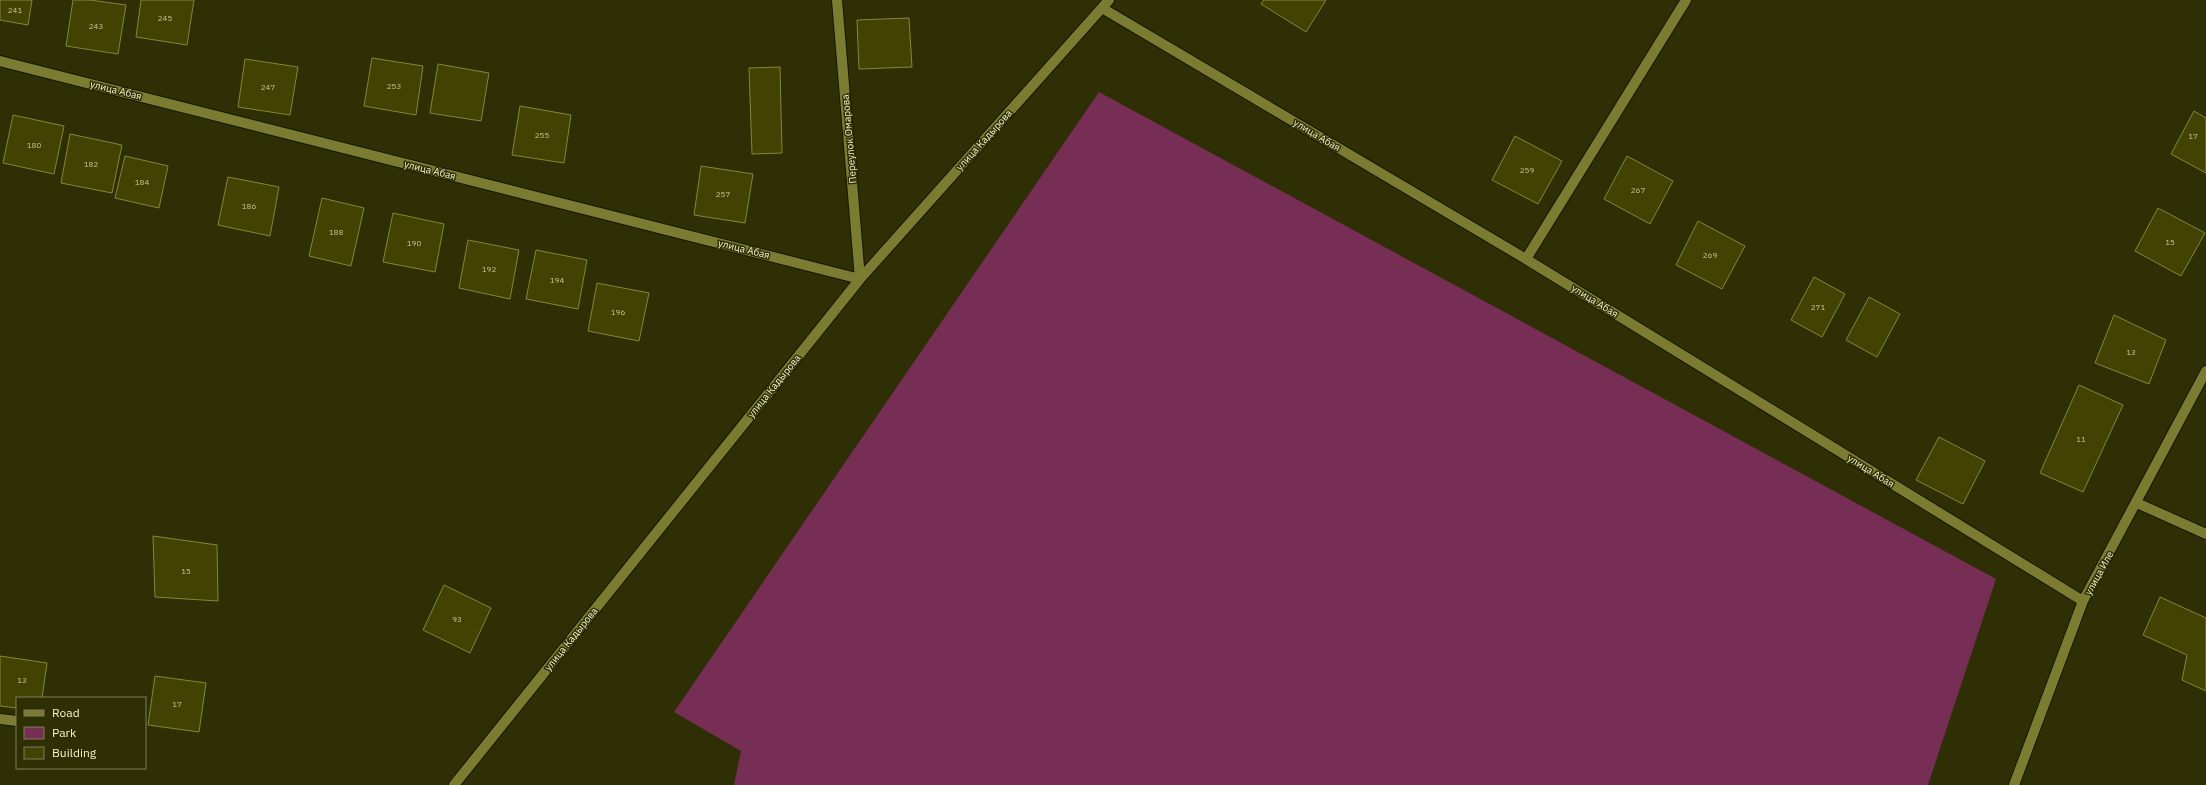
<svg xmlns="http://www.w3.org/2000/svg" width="2206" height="785" viewBox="0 0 2206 785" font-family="'IBM Plex Sans',sans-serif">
  <rect width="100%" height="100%" fill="#2e2f05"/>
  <path fill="#762e55" d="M1099 92 1996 579 1928 785H734L741 751 674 712Z"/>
  <path fill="#424203" stroke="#85863b" d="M0 0H32L28 25 0 20Z
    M73 0H90L126 5 118 54 66 46Z
    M141 0H194L187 45 136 37Z
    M1264 0H1326L1306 32 1261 4Z
    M909 18 912 67 859 69 857 20Z
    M372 58 423 66 416 115 364 106Z
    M245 59 298 67 290 115 238 107Z
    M438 64 489 73 481 121 430 113Z
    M780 67 782 153 752 154 749 68Z
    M520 106 571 115 564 163 512 155Z
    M2194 111 2206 118V173L2171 154Z
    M13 115 64 126 54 174 3 163Z
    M70 134 122 145 112 193 61 183Z
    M1515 136 1562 161 1538 204 1492 180Z
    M125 156 168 166 159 208 115 198Z
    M1627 156 1673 181 1650 224 1604 199Z
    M701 166 753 174 745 223 694 215Z
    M228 177 279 187 270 236 218 225Z
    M322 198 364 208 351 266 309 256Z
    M2158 208 2205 233 2181 276 2135 251Z
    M393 213 444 224 435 272 383 262Z
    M1698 221 1745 246 1722 289 1676 265Z
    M468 240 519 250 510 299 459 288Z
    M536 250 587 260 578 309 526 299Z
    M1814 277 1845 294 1822 337 1791 320Z
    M597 283 649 293 639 341 588 331Z
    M1869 297 1900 314 1877 357 1846 340Z
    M2114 315 2166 340 2149 384 2095 363Z
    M2079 385 2123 405 2083 492 2040 473Z
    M1939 437 1985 461 1963 504 1916 480Z
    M153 536 217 545 218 601 155 597Z
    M444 585 491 608 470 653 423 630Z
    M2160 597 2206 618V691L2182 680 2187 655 2143 635Z
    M0 656 47 663 42 698H17V708L0 706Z
    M155 676 206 683 199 732 148 725Z"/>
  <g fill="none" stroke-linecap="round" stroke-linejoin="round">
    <g stroke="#161601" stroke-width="12">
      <path id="lane" d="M1526 259 1686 0
        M0 719 17 721"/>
    </g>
    <g stroke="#161601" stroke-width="12">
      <path id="street" d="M1102 8 1526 259 2083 601
        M0 61 860 279 837 0
        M2137 503 2206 534
        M454 785 860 279 1109 0
        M2014 785 2083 601 2206 371"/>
    </g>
    <use href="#lane" stroke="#7b7c31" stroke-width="10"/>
    <use href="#street" stroke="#7b7c31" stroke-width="10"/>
  </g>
  <g text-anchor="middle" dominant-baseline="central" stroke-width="3" stroke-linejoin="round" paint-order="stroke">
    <g font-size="8" fill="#c6c89c">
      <text x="15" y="10">241</text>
      <text x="165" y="18">245</text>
      <text x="96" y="26">243</text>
      <text x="394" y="86">253</text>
      <text x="268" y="87">247</text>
      <text x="542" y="135">255</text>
      <text x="2193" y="136">17</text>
      <text x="34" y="145">180</text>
      <text x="91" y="164">182</text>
      <text x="1527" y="170">259</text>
      <text x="142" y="182">184</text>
      <text x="1638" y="190">267</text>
      <text x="723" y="194">257</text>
      <text x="249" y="206">186</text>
      <text x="336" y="232">188</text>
      <text x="2170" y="242">15</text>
      <text x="414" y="243">190</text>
      <text x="1710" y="255">269</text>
      <text x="489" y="269">192</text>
      <text x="557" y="280">194</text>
      <text x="1818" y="307">271</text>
      <text x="618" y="312">196</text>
      <text x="2131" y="352">13</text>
      <text x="2081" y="439">11</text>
      <text x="186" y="571">15</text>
      <text x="457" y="619">93</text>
      <text x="22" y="680">13</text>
      <text x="177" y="704">17</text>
    </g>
    <g font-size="10" fill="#f2f4cf" stroke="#2e2f05">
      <text transform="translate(116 90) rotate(14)">улица Абая</text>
      <text transform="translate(1317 135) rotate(31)">улица Абая</text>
      <text transform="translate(849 139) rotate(-95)">Переулок Омарова</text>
      <text transform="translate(984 140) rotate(-48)">улица Кадырова</text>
      <text transform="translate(430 170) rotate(14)">улица Абая</text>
      <text transform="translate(744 249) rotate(14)">улица Абая</text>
      <text transform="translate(1595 301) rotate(32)">улица Абая</text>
      <text transform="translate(774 386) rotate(-51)">улица Кадырова</text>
      <text transform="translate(1871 471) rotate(32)">улица Абая</text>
      <text transform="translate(2099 573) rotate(-61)">улица Иле</text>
      <text transform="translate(571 639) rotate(-51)">улица Кадырова</text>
    </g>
  </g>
  <rect x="16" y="697" width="130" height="72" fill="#2e2f05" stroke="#7c7e56"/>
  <rect x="24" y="710" width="20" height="6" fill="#7b7c31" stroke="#7c7e56"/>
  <text x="52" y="717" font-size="12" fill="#f2f4cf">Road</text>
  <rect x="24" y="727" width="20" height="12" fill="#762e55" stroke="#7c7e56"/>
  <text x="52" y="737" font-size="12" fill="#f2f4cf">Park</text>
  <rect x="24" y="747" width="20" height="12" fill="#424203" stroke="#7c7e56"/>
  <text x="52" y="757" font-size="12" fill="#f2f4cf">Building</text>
</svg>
